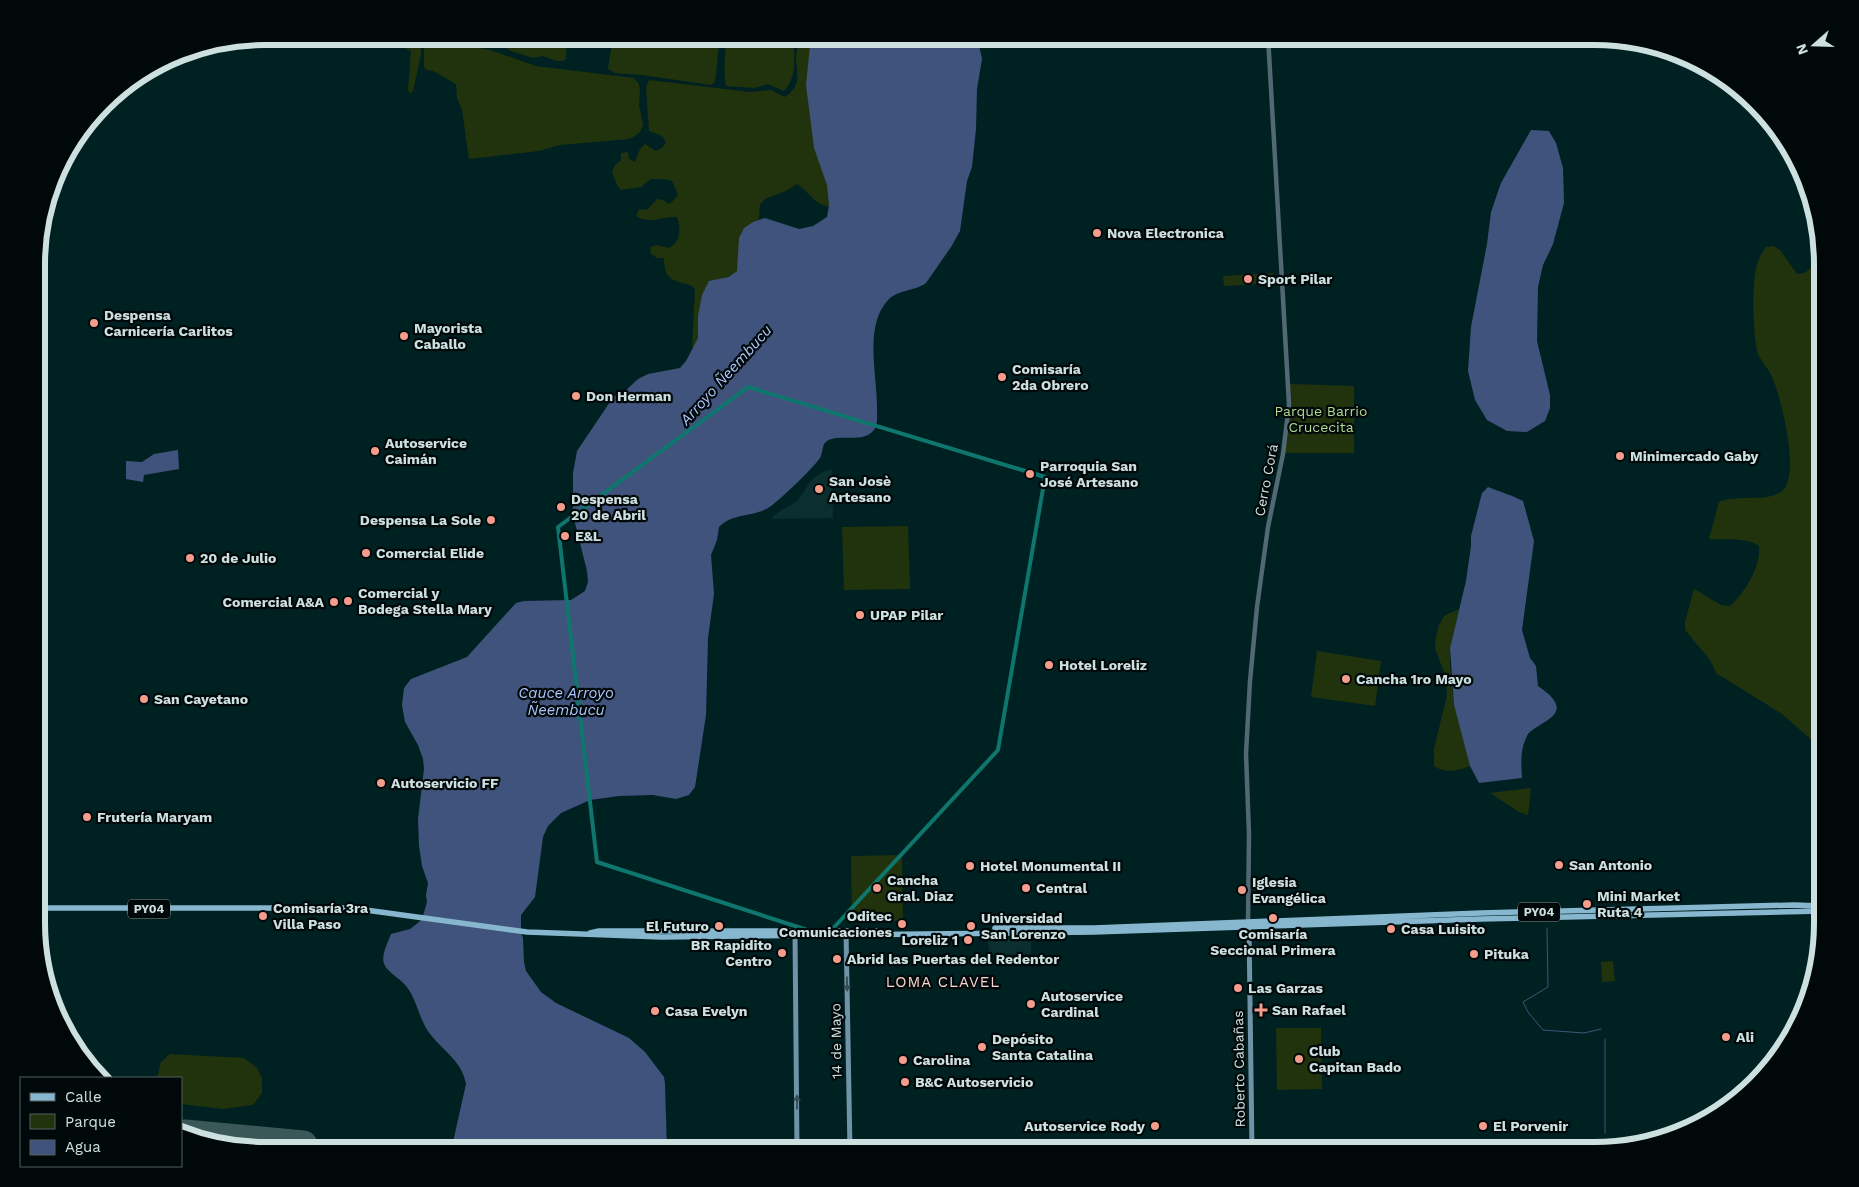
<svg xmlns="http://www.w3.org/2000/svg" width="1859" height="1187" viewBox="0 0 1859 1187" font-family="'Work Sans',sans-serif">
  <rect width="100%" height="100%" fill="#002122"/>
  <path fill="#0b2e2f" d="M832 469 833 518 772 519 774 515 797 501 814 477 827 470Z
    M1031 937V954L989 955 988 938Z"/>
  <path fill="#20330d" d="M366 36H425L421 39V55L413 91 410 93 408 90 411 51 405 48 375 43 361 46 356 42Z
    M505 36H567L566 58 563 61H557L543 56 533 58 508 50Z
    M613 36H720L715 82 711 85 642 75 615 73 608 69Z
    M728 36H793C794 55 798 76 784 91L768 84 754 88 726 86C723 73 725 49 728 36Z
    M798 36H817L831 207C816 206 809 192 797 184L786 191 765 199 760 205 759 218 750 245 699 349 692 347 695 290 692 286C675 280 664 282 664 258H657L651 254 650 247 657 245 669 248C681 241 681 229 677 217 662 216 650 225 636 216L639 209 647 210 657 199 663 200 669 204 674 200 678 194 672 181 665 179H651L641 187 621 190 617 185 612 172 615 165 621 160V153L628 152 629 159 635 162 640 149 645 144 656 151 662 148 666 142 662 136 649 131 646 87 649 80 750 92 771 90 785 97C802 85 797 75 796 57 796 50 800 43 798 36Z
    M429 39 490 50 536 66 634 78 639 84 640 90 639 105 643 125 640 132 635 136 629 139 560 145 539 151 469 159 462 110 457 98 456 84 433 71 426 70 424 67V43Z
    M1773 246 1780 250 1797 274 1805 273 1822 257V749L1782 714 1716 673 1710 660 1685 630V622L1694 589 1721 605 1730 606C1745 592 1761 567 1759 546 1747 537 1724 540 1709 539L1719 502C1737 494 1768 503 1782 491 1801 476 1781 397 1772 377 1769 369 1762 363 1758 354 1753 339 1752 292 1755 275 1756 264 1760 255 1766 247Z
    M1273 273 1274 283 1224 286 1223 276Z
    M1290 384 1354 386V453H1285Z
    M908 526 910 589 844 590 842 527Z
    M1459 609 1450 648V665L1454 705 1470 766C1458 771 1445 774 1434 766V749L1447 695 1446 678 1435 648 1436 637 1439 625 1444 616Z
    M1317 651 1381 661 1375 706 1311 697Z
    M1531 788 1528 815 1519 812 1490 793Z
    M902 855 903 921 852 922 851 856Z
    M1613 961 1615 981 1602 982 1601 962Z
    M1276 1028H1321L1322 1089 1277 1090Z
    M170 1054 244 1058 257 1068 262 1078V1093L253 1105 223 1109 181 1104V1078H157L161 1062Z"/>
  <path fill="#40537c" d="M811 36H977L982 59 977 89 976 129 972 167 967 181 960 231 951 247 926 283C915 291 897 290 888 300 863 327 878 378 877 411 877 418 878 424 874 430 863 444 840 433 827 441 822 444 823 452 820 458 813 468 781 499 771 506 755 518 734 512 719 527L717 540 711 555 714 594 708 638 706 715 695 787 689 795 676 799 653 795 619 796 590 800 561 813 548 826 543 837 535 897 521 915V933L523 938 524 962 526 971 541 992 556 1003 629 1038 645 1052 664 1077 665 1084 667 1151H451L466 1084C462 1059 438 1048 426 1028 418 1014 416 998 406 986 400 978 388 973 384 964 381 955 388 942 391 934L410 929 419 922 422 919 427 902 426 895 428 883 422 866 419 846 418 819 424 769 423 759 418 745 405 722 402 705 404 688 411 679 467 657 516 603 524 601 571 600 585 591 588 582 587 571 573 515V473L577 451 614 396 622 394 638 379 648 374 680 368 686 361 698 338V316L702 295 709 281 729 277 737 271 739 238 744 228 753 222 765 218 799 229 813 226 827 217 829 205 827 185 814 148 806 85Z
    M1531 130 1549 131 1556 143 1563 168 1564 203 1553 244 1543 265 1538 287 1537 341 1550 395V408L1545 421 1527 432 1507 431 1487 420 1475 400 1468 371 1471 327 1487 244 1491 212 1501 183Z
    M178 450 179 469 144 475 143 482 126 479V461L142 462 154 454Z
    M1488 487C1500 492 1512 495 1523 501L1534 541 1522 630 1530 658 1536 666 1538 686C1543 690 1550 694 1553 699 1568 718 1533 724 1527 736 1520 749 1521 764 1522 778L1479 783 1470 766 1454 705 1450 648 1466 581 1471 546V536L1482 493Z"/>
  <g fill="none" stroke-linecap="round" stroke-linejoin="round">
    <path stroke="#40537c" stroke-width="1" d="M1547 928 1548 987 1523 1002 1528 1012 1543 1030 1584 1033 1601 1029
      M1605 1133V1039
      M1604 1150 1605 1141"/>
    <path stroke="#3b5858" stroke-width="29" d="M185 1134 303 1145"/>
    <path stroke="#526874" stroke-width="4.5" d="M1248 924 1249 834 1246 754 1250 681 1257 607 1268 527 1283 454 1289 404 1268 36"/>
    <path stroke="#7094a7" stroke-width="5" d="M1249 927 1252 1150
      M846 931 850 1151
      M795 934 797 1151"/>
    <path stroke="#87b6cf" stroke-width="5.5" d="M38 908H351L527 932 662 937 1094 932 1481 919 1822 911
      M995 928H1094L1481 913 1794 905 1822 906
      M590 933 599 931H876"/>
  </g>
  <defs><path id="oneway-solid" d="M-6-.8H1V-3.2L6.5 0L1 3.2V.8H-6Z" transform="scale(1.25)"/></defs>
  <g fill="#384e58">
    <use href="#oneway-solid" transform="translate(847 984) rotate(89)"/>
    <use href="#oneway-solid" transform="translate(797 1102) rotate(-90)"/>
  </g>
  <path fill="none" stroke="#0f766e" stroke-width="4" stroke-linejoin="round" d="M748 387 1045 477 998 750 826 936 597 862 558 527Z"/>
  <g fill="#f49d8c" stroke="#000809" stroke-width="2">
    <circle cx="1097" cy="233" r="5"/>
    <circle cx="1248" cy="279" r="5"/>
    <circle cx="94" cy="323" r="5"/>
    <circle cx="404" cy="336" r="5"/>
    <circle cx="1002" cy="377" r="5"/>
    <circle cx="576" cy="396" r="5"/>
    <circle cx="375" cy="451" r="5"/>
    <circle cx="1620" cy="456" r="5"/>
    <circle cx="1030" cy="474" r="5"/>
    <circle cx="819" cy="489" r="5"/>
    <circle cx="561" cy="507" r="5"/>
    <circle cx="491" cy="520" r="5"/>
    <circle cx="565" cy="536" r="5"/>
    <circle cx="366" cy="553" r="5"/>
    <circle cx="190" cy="558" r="5"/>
    <circle cx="348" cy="601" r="5"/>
    <circle cx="334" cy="602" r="5"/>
    <circle cx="860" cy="615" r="5"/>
    <circle cx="1049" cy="665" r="5"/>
    <circle cx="1346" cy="679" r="5"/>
    <circle cx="144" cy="699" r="5"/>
    <circle cx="381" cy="783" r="5"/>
    <circle cx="87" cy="817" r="5"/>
    <circle cx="1559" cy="865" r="5"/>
    <circle cx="970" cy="866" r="5"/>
    <circle cx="877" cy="888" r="5"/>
    <circle cx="1026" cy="888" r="5"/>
    <circle cx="1242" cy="890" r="5"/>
    <circle cx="1587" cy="904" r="5"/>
    <circle cx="263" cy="916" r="5"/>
    <circle cx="1273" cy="918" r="5"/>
    <circle cx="902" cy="924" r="5"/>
    <circle cx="719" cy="926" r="5"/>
    <circle cx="971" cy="926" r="5"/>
    <circle cx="1391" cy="929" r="5"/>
    <circle cx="968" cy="940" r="5"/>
    <circle cx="782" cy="953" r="5"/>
    <circle cx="1474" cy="954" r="5"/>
    <circle cx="837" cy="959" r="5"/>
    <circle cx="1238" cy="988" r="5"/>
    <circle cx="1031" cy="1004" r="5"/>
    <path d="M1258.5 1002.5h5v5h5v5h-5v5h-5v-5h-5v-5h5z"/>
    <circle cx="655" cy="1011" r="5"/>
    <circle cx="1726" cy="1037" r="5"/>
    <circle cx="982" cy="1047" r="5"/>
    <circle cx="1299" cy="1059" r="5"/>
    <circle cx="903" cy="1060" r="5"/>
    <circle cx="905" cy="1082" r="5"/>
    <circle cx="1155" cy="1126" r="5"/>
    <circle cx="1483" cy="1126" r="5"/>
  </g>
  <g text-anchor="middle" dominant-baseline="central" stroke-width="4.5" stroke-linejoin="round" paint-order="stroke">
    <g fill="#000809" stroke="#909fa0" stroke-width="1">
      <rect x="128" y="899.5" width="42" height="19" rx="4"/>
      <rect x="1518" y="902.5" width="42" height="19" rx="4"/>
    </g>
    <g font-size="12" font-weight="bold" fill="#cde0e0">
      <text x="149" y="909">PY04</text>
      <text x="1539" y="912">PY04</text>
    </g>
    <g font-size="14" font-weight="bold" fill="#cde0e0" stroke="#000809" text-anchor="start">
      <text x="1107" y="233">Nova Electronica</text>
      <text x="1258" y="279">Sport Pilar</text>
      <text x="104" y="315">Despensa<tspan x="104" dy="16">Carnicería Carlitos</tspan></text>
      <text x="414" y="328">Mayorista<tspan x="414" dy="16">Caballo</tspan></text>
      <text x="1012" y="369">Comisaría<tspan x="1012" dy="16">2da Obrero</tspan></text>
      <text x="586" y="396">Don Herman</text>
      <text x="385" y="443">Autoservice<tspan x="385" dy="16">Caimán</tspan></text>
      <text x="1630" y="456">Minimercado Gaby</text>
      <text x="1040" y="466">Parroquia San<tspan x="1040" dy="16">José Artesano</tspan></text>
      <text x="829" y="481">San Josè<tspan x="829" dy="16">Artesano</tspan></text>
      <text x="571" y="499">Despensa<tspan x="571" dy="16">20 de Abril</tspan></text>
      <text x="481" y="520" text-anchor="end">Despensa La Sole</text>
      <text x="575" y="536">E&amp;L</text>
      <text x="376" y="553">Comercial Elide</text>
      <text x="200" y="558">20 de Julio</text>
      <text x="358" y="593">Comercial y<tspan x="358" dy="16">Bodega Stella Mary</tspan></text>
      <text x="324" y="602" text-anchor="end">Comercial A&amp;A</text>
      <text x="870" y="615">UPAP Pilar</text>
      <text x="1059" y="665">Hotel Loreliz</text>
      <text x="1356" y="679">Cancha 1ro Mayo</text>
      <text x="154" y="699">San Cayetano</text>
      <text x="391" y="783">Autoservicio FF</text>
      <text x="97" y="817">Frutería Maryam</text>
      <text x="1569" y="865">San Antonio</text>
      <text x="980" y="866">Hotel Monumental II</text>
      <text x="887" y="880">Cancha<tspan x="887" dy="16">Gral. Diaz</tspan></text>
      <text x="1252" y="882">Iglesia<tspan x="1252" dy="16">Evangélica</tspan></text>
      <text x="1036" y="888">Central</text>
      <text x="1597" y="896">Mini Market<tspan x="1597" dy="16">Ruta 4</tspan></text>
      <text x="273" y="908">Comisaría 3ra<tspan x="273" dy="16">Villa Paso</tspan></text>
      <text x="892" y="916" text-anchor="end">Oditec<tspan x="892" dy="16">Comunicaciones</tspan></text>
      <text x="981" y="918">Universidad<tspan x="981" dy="16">San Lorenzo</tspan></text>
      <text x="709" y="926" text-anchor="end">El Futuro</text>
      <text x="1401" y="929">Casa Luisito</text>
      <text x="1273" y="934" text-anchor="middle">Comisaría<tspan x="1273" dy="16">Seccional Primera</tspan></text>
      <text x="958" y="940" text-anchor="end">Loreliz 1</text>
      <text x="772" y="945" text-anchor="end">BR Rapidito<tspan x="772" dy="16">Centro</tspan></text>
      <text x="1484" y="954">Pituka</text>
      <text x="847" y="959">Abrid las Puertas del Redentor</text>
      <text x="1248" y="988">Las Garzas</text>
      <text x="1041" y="996">Autoservice<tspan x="1041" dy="16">Cardinal</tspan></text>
      <text x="1272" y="1010">San Rafael</text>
      <text x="665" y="1011">Casa Evelyn</text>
      <text x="1736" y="1037">Ali</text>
      <text x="992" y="1039">Depósito<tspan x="992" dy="16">Santa Catalina</tspan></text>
      <text x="1309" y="1051">Club<tspan x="1309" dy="16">Capitan Bado</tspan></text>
      <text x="913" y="1060">Carolina</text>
      <text x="915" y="1082">B&amp;C Autoservicio</text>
      <text x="1145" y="1126" text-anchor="end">Autoservice Rody</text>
      <text x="1493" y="1126">El Porvenir</text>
    </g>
    <g font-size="14" fill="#b1d791" stroke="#000809">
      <text x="1321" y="411">Parque Barrio<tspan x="1321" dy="16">Crucecita</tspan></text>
    </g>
    <g font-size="14" fill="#cde0e0" stroke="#000809">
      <text transform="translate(1266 480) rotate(-79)">Cerro Corá</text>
      <text transform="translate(836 1041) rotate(-91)">14 de Mayo</text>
      <text transform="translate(1239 1069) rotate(-91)">Roberto Cabañas</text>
    </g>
    <g font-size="15" font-style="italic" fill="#adc6fd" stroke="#000809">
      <text transform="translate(726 375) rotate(-48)">Arroyo Ñeembucu</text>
      <text x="566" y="693">Cauce Arroyo<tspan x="566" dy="17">Ñeembucu</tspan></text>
    </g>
    <g font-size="15" letter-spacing="1" fill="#f7d4cd" stroke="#000809">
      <text x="943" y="982">LOMA CLAVEL</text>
    </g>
  </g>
  <path d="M0 0H1859V1187H0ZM264 45H1595A219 219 0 0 1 1814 264V923A219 219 0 0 1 1595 1142H264A219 219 0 0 1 45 923V264A219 219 0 0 1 264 45Z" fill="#000809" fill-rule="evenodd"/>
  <path fill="none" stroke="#cde0e0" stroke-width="6" d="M264 45H1595A219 219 0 0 1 1814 264V923A219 219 0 0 1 1595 1142H264A219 219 0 0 1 45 923V264A219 219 0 0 1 264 45Z"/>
  <rect x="20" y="1077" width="162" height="90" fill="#000809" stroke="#525e5f"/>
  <rect x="30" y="1093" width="25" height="8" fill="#87b6cf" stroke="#525e5f"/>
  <text x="65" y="1102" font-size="15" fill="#cde0e0">Calle</text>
  <rect x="30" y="1114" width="25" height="15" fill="#20330d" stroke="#525e5f"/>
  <text x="65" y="1127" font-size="15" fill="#cde0e0">Parque</text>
  <rect x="30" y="1140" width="25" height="15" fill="#40537c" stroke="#525e5f"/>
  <text x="65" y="1152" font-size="15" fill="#cde0e0">Agua</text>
  <g transform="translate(1814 45) rotate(250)" stroke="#000809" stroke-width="4" paint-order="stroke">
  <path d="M0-4L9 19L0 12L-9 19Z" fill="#cde0e0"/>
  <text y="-8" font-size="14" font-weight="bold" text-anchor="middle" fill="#cde0e0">N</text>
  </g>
</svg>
